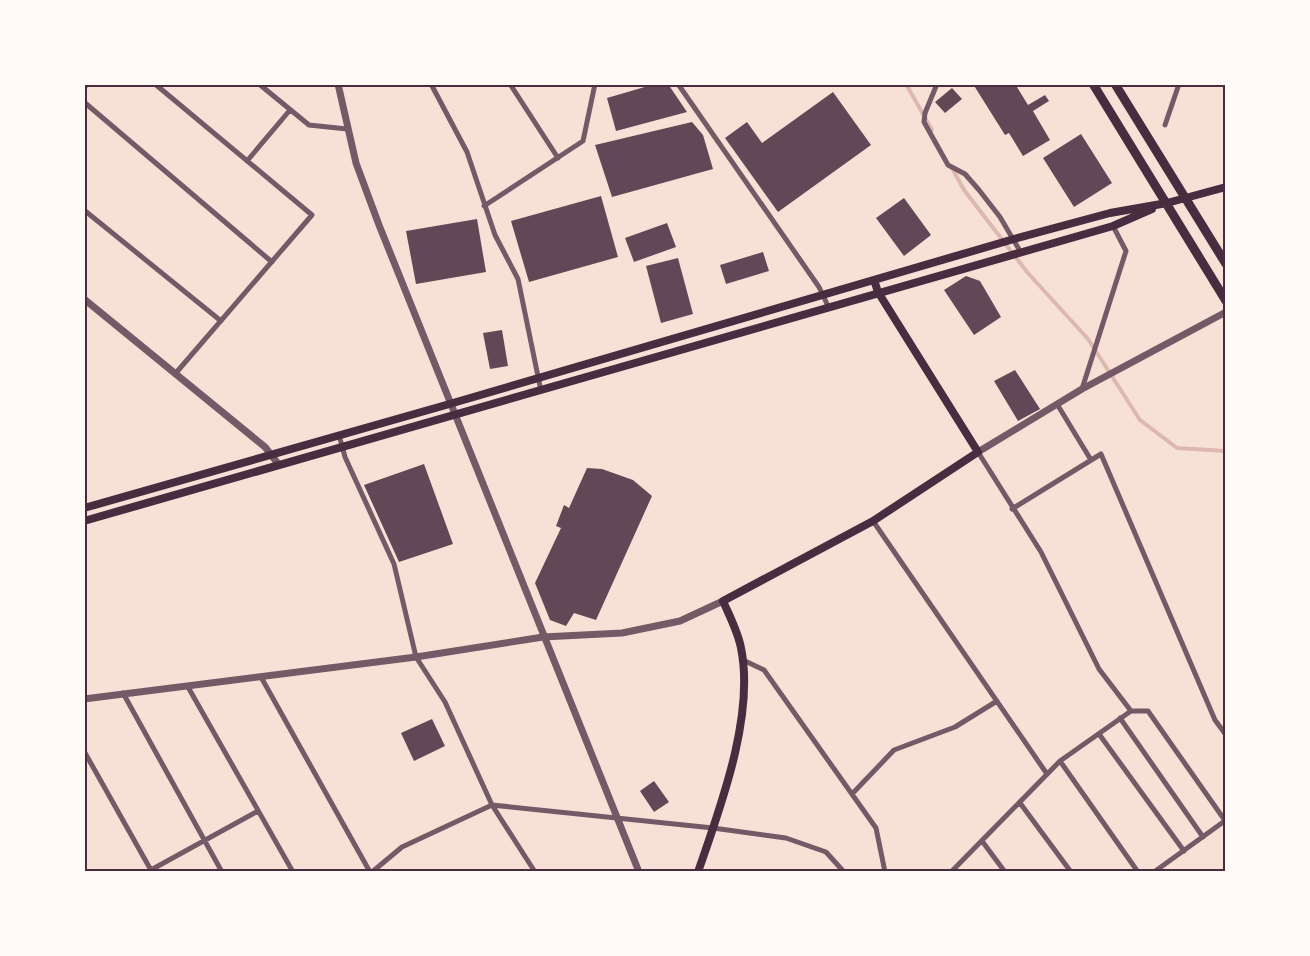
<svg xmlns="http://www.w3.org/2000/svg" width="1310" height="956" viewBox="0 0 1310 956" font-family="'Work Sans',sans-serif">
  <rect width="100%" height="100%" fill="#f7e1d7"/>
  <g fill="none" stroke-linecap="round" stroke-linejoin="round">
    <path stroke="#dcb8b0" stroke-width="4" d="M906 84 932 130
      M952 168 964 190 1027 272 1088 339 1140 420 1177 448 1226 451"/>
  </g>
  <path fill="#644757" d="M655 84H668L687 112 616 131 607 98Z
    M973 84H1015L1028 105 1045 95 1049 101 1033 111 1050 140 1023 156 1009 133 1005 135Z
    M952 88 962 99 945 113 935 102Z
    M833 92 871 145 778 212 725 138 747 122 762 143Z
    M692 122 703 135 713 169 612 197 595 145Z
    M1081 134 1112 183 1074 207 1043 158Z
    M601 196 618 257 529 282 511 221Z
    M904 198 931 235 904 256 876 218Z
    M477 219 486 272 416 284 406 231Z
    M667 223 676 247 634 262 625 238Z
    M763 252 769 271 726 284 720 265Z
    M678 258 693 314 661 323 646 266Z
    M966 276 980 281 1001 317 974 335 944 290Z
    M502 330 508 366 490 369 483 333Z
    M1015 370 1040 409 1018 421 994 381Z
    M424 464 453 544 399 562 364 485Z
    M587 468 602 469 633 480 652 496 596 620 574 613 566 626 550 620 535 583 561 528 556 526 564 505 569 508Z
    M432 719 445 746 414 761 401 733Z
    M654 781 669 802 654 812 640 791Z"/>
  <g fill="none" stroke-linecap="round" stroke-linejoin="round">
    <path stroke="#755966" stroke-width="5" d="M155 84 312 215 175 374
      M259 84 309 125 347 129
      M431 84 467 152 495 235 518 279 541 391
      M510 84 558 158
      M678 84 819 287 828 306
      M937 84 925 113 924 122 948 165 965 174 979 190 1000 217 1020 251
      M84 88 87 84
      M84 102 272 262
      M1165 125 1179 84
      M247 161 290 110
      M484 206 583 141 595 84
      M84 210 221 321
      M1082 389 1126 251 1113 226
      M1057 404 1091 460
      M339 435 345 457 394 564 416 657 445 702 492 805 535 872
      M978 452 1041 552 1099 669 1131 711
      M1012 509 1101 454 1215 720 1226 735
      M873 521 1047 774
      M743 660 764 670 876 828 885 872
      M261 677 370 872
      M188 687 293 872
      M123 693 222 872
      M1120 718 1203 837
      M1099 734 1184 851
      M84 751 152 872
      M1060 761 1138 872
      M852 794 894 750 955 727 997 701
      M1020 803 1071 872
      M982 841 1005 872
      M149 871 258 811
      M372 872 402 847 492 805 713 828 786 838 826 852 844 872
      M951 872 1060 761 1131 711H1148L1226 822
      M1154 872 1226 820"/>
    <path stroke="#755966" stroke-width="7" d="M338 84 356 163 379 225 639 872
      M84 299 265 447 279 465
      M978 452 1082 389 1226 312
      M84 699 416 657 543 637 622 633 680 621 723 601"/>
    <path stroke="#4a2c40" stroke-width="8" d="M84 508 453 403 1014 239 1110 213 1167 203 1226 187
      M84 521 1113 226 1152 209
      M698 872C720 808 755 716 741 648 738 632 730 617 723 601L873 521 978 452 878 292 874 280"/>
    <path stroke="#4a2c40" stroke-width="9" d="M1093 84 1226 301
      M1115 84 1226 264"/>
  </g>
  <rect width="1310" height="956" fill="none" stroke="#fffaf5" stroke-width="171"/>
  <rect x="86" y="86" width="1138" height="784" fill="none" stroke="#4a2c40" stroke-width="2"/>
</svg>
